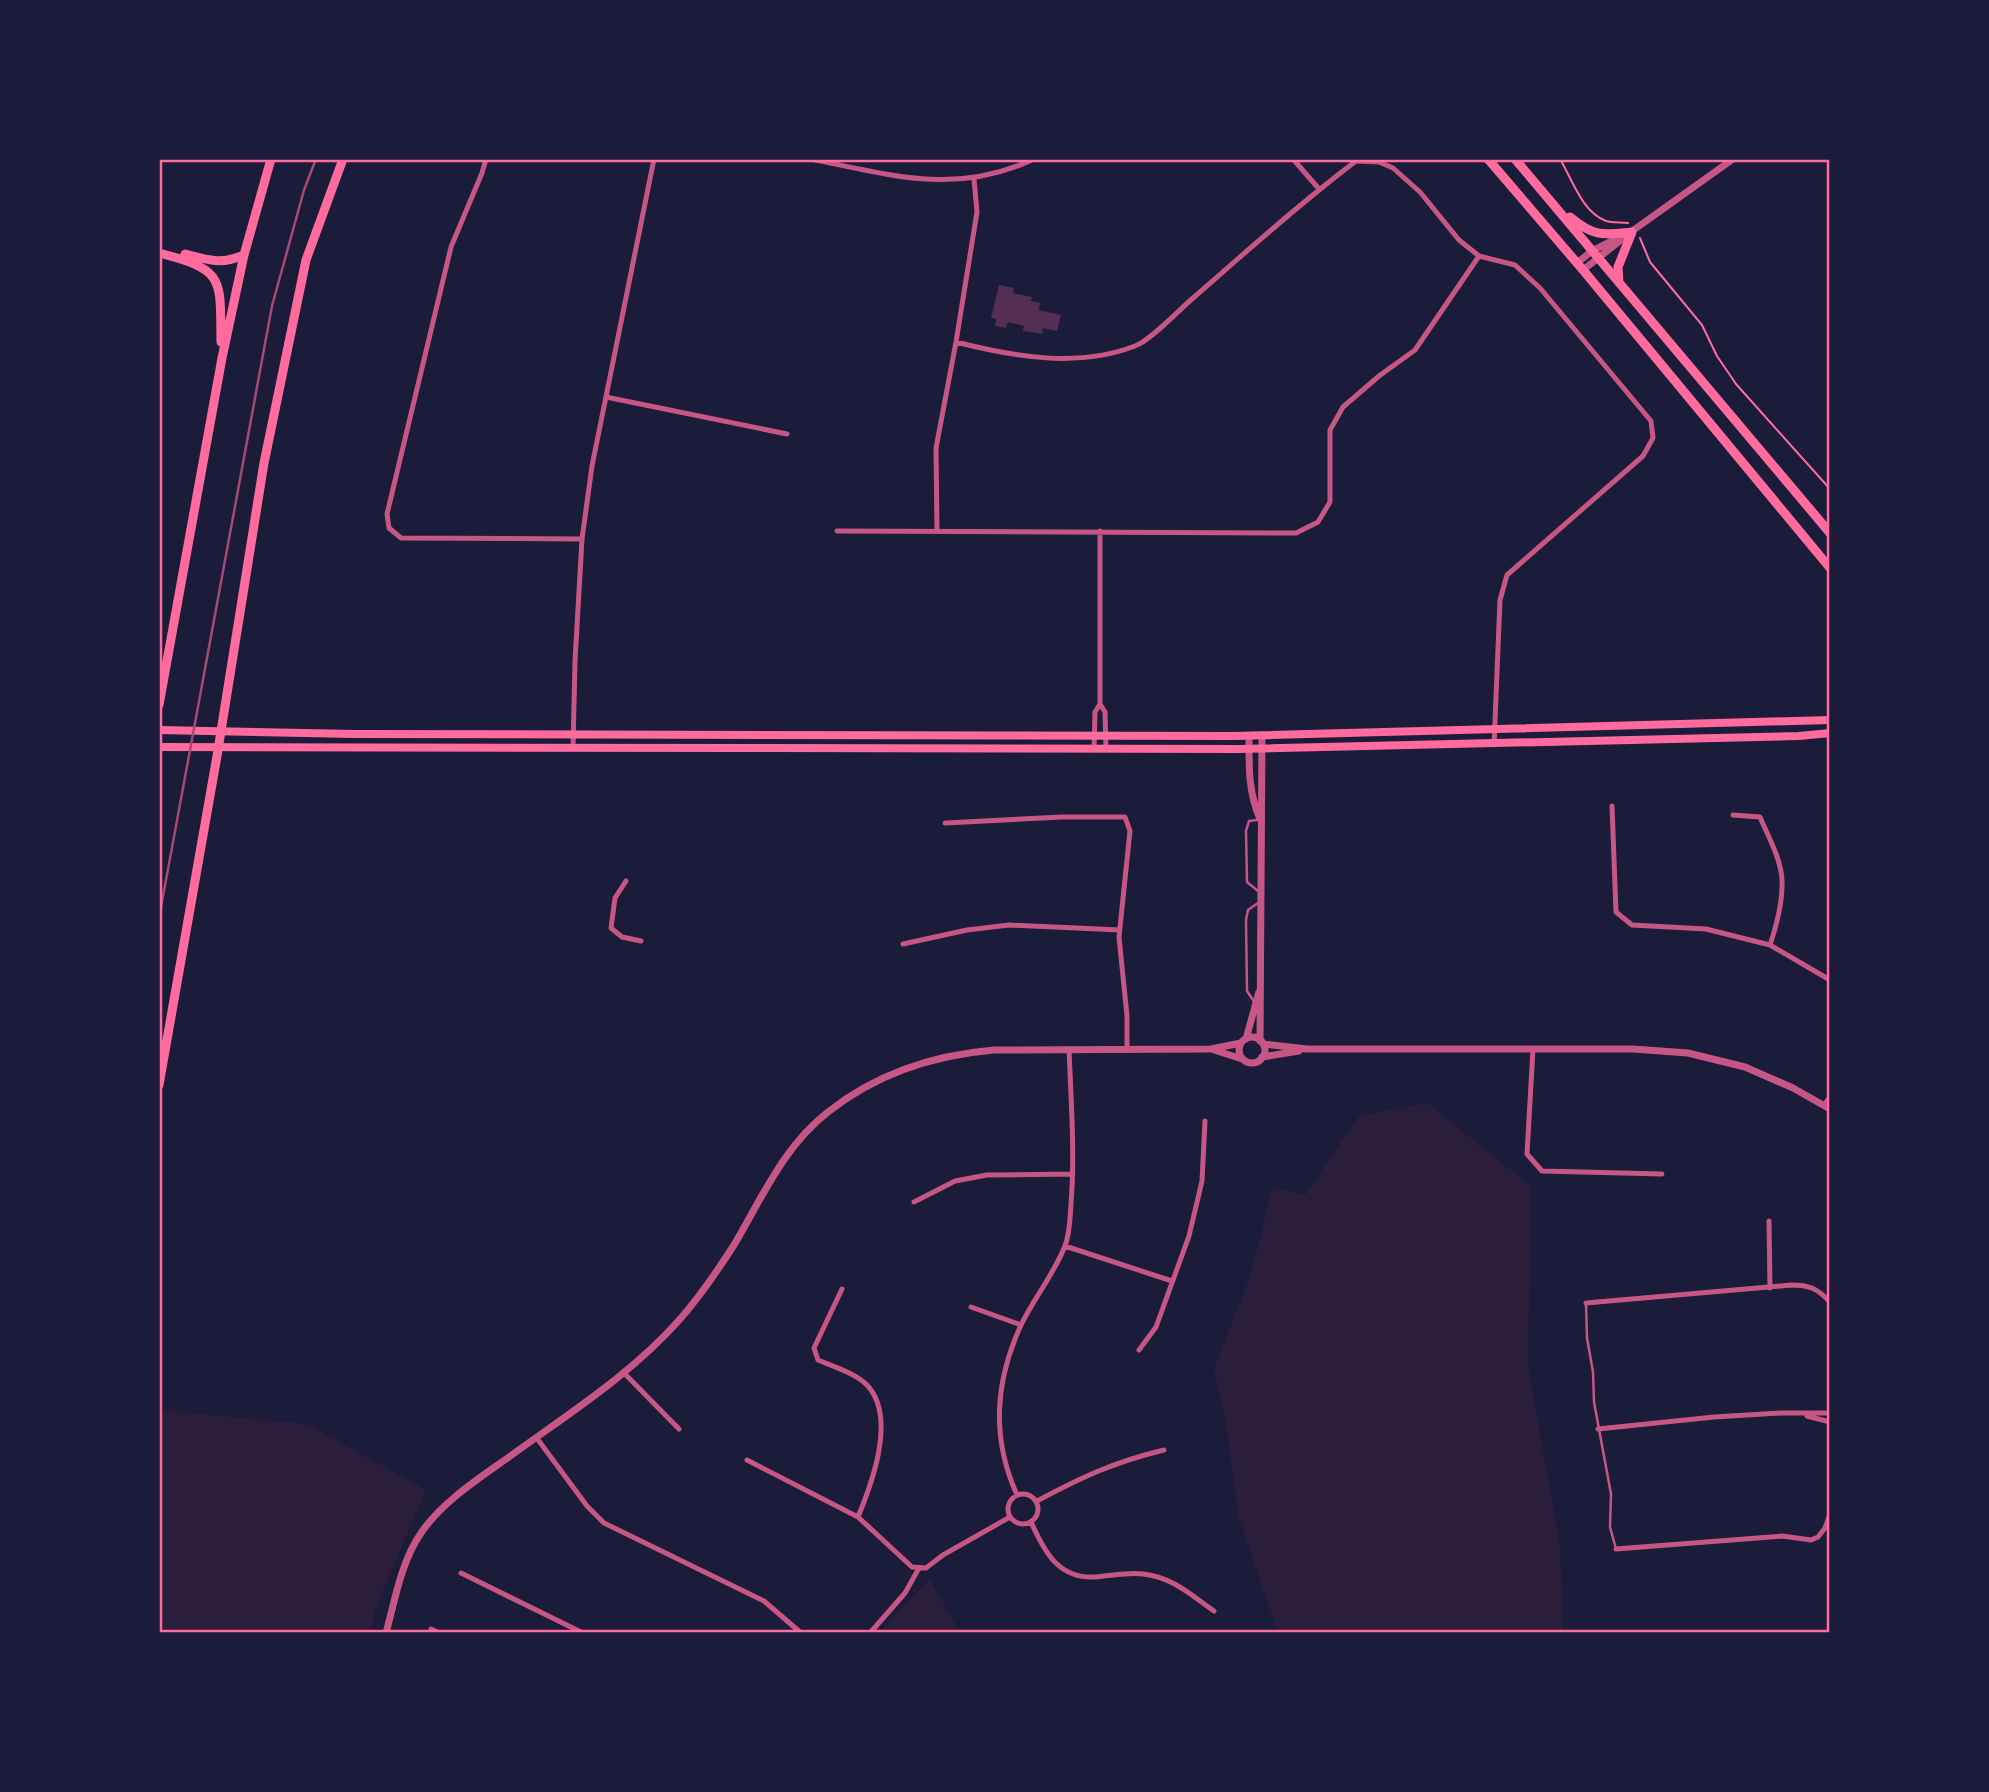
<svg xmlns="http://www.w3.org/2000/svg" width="1989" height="1792" viewBox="0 0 1989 1792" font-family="'Source Sans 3',sans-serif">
  <rect width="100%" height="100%" fill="#1b1b3a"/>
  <path fill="#2a1e3b" d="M1427 1103 1531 1186 1528 1365 1560 1546 1563 1633H1278L1239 1519 1226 1425 1214 1369 1247 1284 1260 1240 1272 1187 1305 1195 1359 1116Z
    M159 1410 307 1424 426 1490 375 1610 371 1633H159Z
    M929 1579 961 1633H878Z"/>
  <path fill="#542f53" d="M999 285 1014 288 1013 293 1032 297 1031 301 1040 303 1039 310 1061 315 1057 331 1043 328 1042 334 1023 331 1024 326 1008 322 1006 328 995 326 996 319 991 318Z"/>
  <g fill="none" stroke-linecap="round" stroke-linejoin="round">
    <path stroke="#ff6b9d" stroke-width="2" d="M1560 159C1572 179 1582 212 1606 221 1613 223 1621 222 1628 223
      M1640 238 1650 262 1702 325 1717 356 1736 384 1830 489"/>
    <path stroke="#c65784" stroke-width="2.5" d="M1257 820 1249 821 1246 831 1247 882 1258 891
      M1255 1003 1247 991 1246 920 1248 910 1258 903
      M1586 1303 1587 1338 1593 1372 1594 1402 1611 1494 1610 1527 1616 1549"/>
    <path stroke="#c65784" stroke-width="5" d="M486 159 482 173 451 247 387 514 389 528 401 538 582 539
      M811 159C892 175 955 196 1034 159
      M1293 159 1319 189
      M956 342C1015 357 1078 368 1135 346 1150 341 1179 310 1193 298 1246 252 1299 204 1356 161L1379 162 1393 168 1420 192 1459 240 1479 256 1515 265 1540 288 1651 421 1653 438 1643 456 1507 575 1500 600 1494 745
      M606 397 787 434
      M837 531 1296 533 1318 522 1330 502V430L1343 407 1379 376 1415 350 1479 256
      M937 531 936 448 956 342 977 212 974 179
      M1100 531V704L1105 712 1106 749
      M573 748 575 661 582 539 592 466 654 159
      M1094 749 1095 712 1100 704
      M1612 806 1616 912 1632 925 1706 929 1770 945 1830 980
      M1733 815 1760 817C1768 836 1781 859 1782 880 1783 902 1777 924 1770 945
      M945 823 1062 817H1125L1130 831 1119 937 1127 1016V1049
      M626 881 615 898 611 928 622 937 641 941
      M903 944 967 930 1009 925 1120 930
      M1533 1049 1527 1154 1542 1171 1662 1174
      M1824 1105 1830 1097
      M914 1202 955 1181 987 1175 1073 1174
      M1769 1221 1770 1288
      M1065 1246 1172 1281
      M842 1289 814 1348 818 1360C834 1367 855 1373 867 1385 897 1417 872 1483 858 1517
      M1586 1303 1791 1285C1809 1285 1817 1288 1830 1302
      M971 1307 1021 1325
      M1139 1350 1156 1327 1189 1236 1202 1181 1205 1121
      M624 1373 679 1429
      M1807 1416 1830 1422
      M1598 1429 1714 1417 1782 1413H1830
      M536 1437 587 1506 604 1523 764 1601 801 1633
      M747 1460 858 1517 912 1567 926 1568 943 1555 1010 1517
      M1008 1509a15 15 0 1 1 30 0a15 15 0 1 1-30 0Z
      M1017 1495C991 1437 995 1382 1021 1325 1034 1298 1054 1274 1065 1246 1070 1233 1070 1217 1071 1204 1075 1152 1071 1101 1069 1049
      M1037 1501C1082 1477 1114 1462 1164 1450
      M1031 1522C1044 1551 1058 1579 1095 1577 1111 1576 1127 1572 1143 1574 1172 1577 1191 1595 1214 1611
      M1616 1549 1782 1536 1811 1540 1818 1537 1825 1528 1830 1514
      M461 1573 583 1633
      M431 1629 439 1633
      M870 1633 905 1593 919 1568"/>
    <path stroke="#c65784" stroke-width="7" d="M1577 263 1592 251 1618 238
      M1583 270 1635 229 1733 159
      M1249 736C1249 765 1248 792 1260 819
      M1239 1050a13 13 0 1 1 26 0a13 13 0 1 1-26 0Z
      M1246 1039 1259 992
      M1260 1041 1262 736
      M1263 1044 1307 1049H1633L1688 1053 1745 1067 1793 1088 1830 1109
      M1214 1050 1242 1059
      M1262 1057 1299 1051
      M386 1633C395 1600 401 1562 421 1533 442 1502 478 1479 509 1457 568 1414 632 1374 681 1318 701 1295 718 1270 734 1245 762 1198 783 1147 828 1112 876 1074 934 1055 994 1050L1211 1049 1241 1043"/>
    <path stroke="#ff6b9d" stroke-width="8" d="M159 730 355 734 1234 736 1830 720
      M159 747 1239 749 1799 736 1830 733"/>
    <path stroke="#ff6b9d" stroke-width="9" d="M1488 159 1583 270 1830 568
      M1515 159 1830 533
      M1570 217C1594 237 1602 235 1632 232L1618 267 1619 283
      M159 253C226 270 220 279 221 342
      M185 254C209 260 220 265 244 255
      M159 705 222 358 244 255 271 159
      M159 1085 217 756 264 463 306 260 343 159"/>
    <path stroke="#a44b75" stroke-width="2.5" d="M159 918 272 306 304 190 316 159"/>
  </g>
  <rect width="1989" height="1792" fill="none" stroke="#1b1b3a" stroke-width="322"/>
  <rect x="161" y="161" width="1667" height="1470" fill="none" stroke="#ff6b9d" stroke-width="2.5"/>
</svg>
